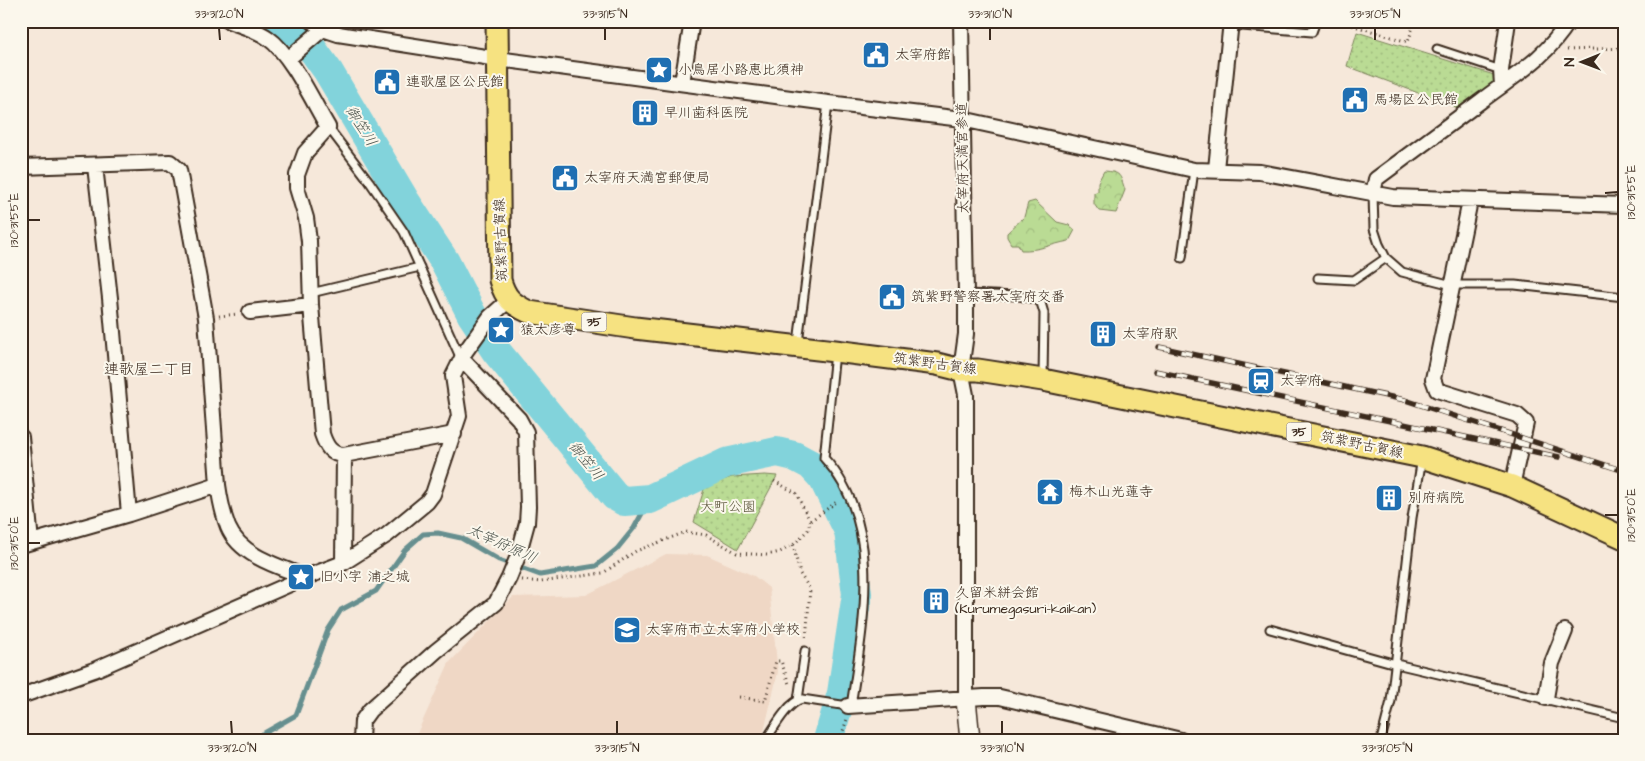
<svg xmlns="http://www.w3.org/2000/svg" width="1645" height="761" viewBox="0 0 1645 761" font-family="'Architects Daughter','Klee One',sans-serif">
  <defs>
    <pattern id="forest-crowns" width="20" height="18" patternUnits="userSpaceOnUse" patternTransform="scale(1.25)"><rect width="20" height="18" fill="#badb94"/><path d="M2 6a3 3 0 1 1 6 0M12 15a3 3 0 1 1 6 0" fill="none" stroke="#a1bc7f"/></pattern>
    <pattern id="park-dots" width="8" height="8" patternUnits="userSpaceOnUse" patternTransform="scale(1.25)"><rect width="8" height="8" fill="#badb94"/><path d="M2 2h.1M6 6h.1" fill="none" stroke="#a1bc7f" stroke-width="1.8" stroke-linecap="round"/></pattern>
  </defs>
  <rect width="100%" height="100%" fill="#f6e8da"/>
  <filter id="ink" filterUnits="userSpaceOnUse"><feTurbulence type="fractalNoise" baseFrequency=".02" numOctaves="2"/><feDisplacementMap in="SourceGraphic" scale="10" xChannelSelector="R" yChannelSelector="G"/><feConvolveMatrix kernelMatrix="1 2 1 2 8 2 1 2 1" color-interpolation-filters="sRGB"/></filter>
  <g filter="url(#ink)">
    <path fill="#efd7c5" d="M666 554 707 555 754 576 769 588 778 672 762 740H414L449 663 513 597 586 595Z"/>
    <path fill="url(#forest-crowns)" stroke="#7a8259" d="M1104 171C1121 172 1120 175 1125 190L1116 213 1099 211 1094 204V193L1098 191V182Z
      M1035 201 1057 222 1069 225 1075 230 1069 241C1052 244 1038 251 1021 250L1018 244H1011L1007 237V233L1024 217 1028 203Z"/>
    <path fill="url(#park-dots)" stroke="#7a8259" d="M1357 32 1494 75 1495 81 1458 108 1347 66Z
      M765 475 777 476 738 549 694 522 705 486 732 477Z"/>
    <g fill="none" stroke-linecap="round" stroke-linejoin="round">
      <path stroke="#668f8f" stroke-width="5" d="M238 740 259 736 296 715 328 630 341 610 376 591 405 550 423 534 438 533 461 538 499 560 540 575 596 566 617 549 634 528 650 499"/>
      <path stroke="#82d3db" stroke-width="30" d="M275 21 302 35 328 71 405 201 445 262 472 315 496 351 615 496 624 501 650 499 726 463 777 452 794 456 811 465 823 478 849 531 857 594 842 693 828 740"/>
      <g stroke="#3b2a1e" stroke-width="11">
        <path id="lane" d="M1230 25 1312 32 1316 21
          M1437 49 1501 70
          M328 127 369 181 404 232 461 359
          M1373 194 1374 229 1379 244 1386 258 1402 272 1452 285H1515L1624 297
          M1182 258 1194 170
          M1318 278 1354 280 1386 258
          M311 293 420 267
          M966 294 1019 296 1035 299 1041 303 1044 313 1043 378
          M798 343 828 103
          M835 353 824 458C885 524 863 626 851 706
          M1270 629 1396 664 1624 718
          M798 700 805 651
          M766 740C774 728 788 702 802 699L848 706
          M1381 740 1391 701 1412 518 1422 458"/>
      </g>
      <g stroke="#3b2a1e" stroke-width="18">
        <path id="street" d="M229 21C242 26 257 30 268 38 291 54 313 102 328 127L305 153 297 175V188L306 218 309 241 311 305 322 434C326 446 331 455 344 455L454 434
          M312 21 323 29 338 34 498 59 828 103 962 119 1194 170 1260 172 1393 197 1624 205
          M961 21 966 294V334L961 370 966 395V699
          M288 59 323 29
          M682 83 692 21
          M1502 85 1501 70 1508 21
          M95 166 110 298 129 514
          M21 167 170 162 179 170 206 318 218 485C220 499 223 514 228 527 240 556 280 567 306 577
          M1216 169 1231 21
          M1373 194 1376 179C1411 153 1446 127 1481 101 1515 75 1545 59 1569 21
          M1470 201 1433 379 1437 390 1517 415 1526 423 1512 486
          M250 312 311 305
          M21 437 31 542
          M21 545 129 514 218 485
          M343 563 344 455
          M21 696 94 670 306 577 343 563 387 535 427 502 433 494 459 416 453 376 465 352 490 317 509 300
          M1546 698 1552 663 1565 631
          M848 706 984 697H1000L1181 740
          M361 740 362 721 370 710 436 651 496 603 509 578 518 556 527 523 528 507 526 432 519 419 462 359"/>
      </g>
      <g stroke="#3b2a1e" stroke-width="22">
        <path id="secondary" d="M966 699 970 740"/>
      </g>
      <g stroke="#3b2a1e" stroke-width="25">
        <path id="primary" d="M497 21 500 280C505 298 512 304 529 312L635 328 835 351 937 364 961 370H978L1043 380 1422 457 1512 486 1624 538"/>
      </g>
      <path stroke="#3b2a1e" stroke-width="3" stroke-dasharray="1 4" stroke-linecap="butt" d="M1338 21 1408 42 1415 21
        M1567 50 1624 48
        M219 316 238 314
        M774 481 796 493 810 521
        M793 545 800 574 810 589 806 640
        M522 580 541 582 603 573 636 551 686 532 706 535 737 553 767 555 780 552 793 545 808 530 810 521 838 501
        M739 697 765 701 776 661H781L789 684
        M840 740 847 719"/>
      <use href="#lane" stroke="#fbf7ec" stroke-width="7"/>
      <use href="#street" stroke="#fbf7ec" stroke-width="14"/>
      <use href="#secondary" stroke="#fbf7ec" stroke-width="19"/>
      <use href="#primary" stroke="#f6e281" stroke-width="21"/>
      <g stroke="#3b2a1e" stroke-width="5.5">
        <path id="rail" d="M1159 347 1405 400 1624 471
          M1155 371 1559 457"/>
      </g>
      <use href="#rail" stroke="#fbf7ec" stroke-width="4" stroke-dasharray="11" stroke-linecap="butt"/>
    </g>
  </g>
  <path fill="none" stroke="#3b2a1e" stroke-width="2" d="M219 28 220 40M605 28V40M990 28V40M1375 28V40M1605 193 1618 192M28 220H40M1605 515H1618M28 543H40M231 721 232 734M617 721V734M1002 721V734M1387 721V734"/>
  <defs>
    <g id="civic-square" transform="scale(1.4375)"><rect x="-9" y="-9" width="18" height="18" rx="4" fill="#1f6fb2" stroke="#fbf7ec"/><path d="M-.6-6.5H3V-4.5H.6V-3L4-1V1h2V6H-6V1h2V-1L-.6-3ZM-1.2 2.5V6h2.4V2.5Z" fill="#fff"/></g>
    <g id="sight-square" transform="scale(1.4375)"><rect x="-9" y="-9" width="18" height="18" rx="4" fill="#1f6fb2" stroke="#fbf7ec"/><path d="M0-6L1.8-2.2L6-1.7L2.9 1.2L3.7 5.4L0 3.3L-3.7 5.4L-2.9 1.2L-6-1.7L-1.8-2.2Z" fill="#fff"/></g>
    <g id="building-square" transform="scale(1.4375)"><rect x="-9" y="-9" width="18" height="18" rx="4" fill="#1f6fb2" stroke="#fbf7ec"/><path d="M-4-6H4V6H1V3H-1V6H-4ZM-2.5-4.3h1.7v1.8h-1.7ZM.8-4.3h1.7v1.8H.8ZM-2.5-1h1.7V.8h-1.7ZM.8-1h1.7V.8H.8Z" fill="#fff"/></g>
    <g id="station-square" transform="scale(1.4375)"><rect x="-9" y="-9" width="18" height="18" rx="4" fill="#1f6fb2" stroke="#fbf7ec"/><path d="M-3-6H3Q5-6 5-4V2Q5 4 3 4L4.5 6H3L1.5 4h-3L-3 6H-4.5L-3 4Q-5 4-5 2V-4Q-5-6-3-6ZM-3.5-4v3h7v-3ZM-3.5 1v1.5H-2V1ZM2 1v1.5H3.5V1Z" fill="#fff"/></g>
    <g id="temple-square" transform="scale(1.4375)"><rect x="-9" y="-9" width="18" height="18" rx="4" fill="#1f6fb2" stroke="#fbf7ec"/><path d="M0-6L5-2H3V0L6.5 2.5H4V6H1.5V3h-3V6H-4V2.5H-6.5L-3 0V-2H-5Z" fill="#fff"/></g>
    <g id="school-square" transform="scale(1.4375)"><rect x="-9" y="-9" width="18" height="18" rx="4" fill="#1f6fb2" stroke="#fbf7ec"/><path d="M0-5L7-2L0 1L-7-2ZM-4 1L0 2.5L4 1V4Q0 6-4 4Z" fill="#fff"/></g>
  </defs>
  <g fill-rule="evenodd">
    <use href="#civic-square" x="876" y="55"/>
    <use href="#sight-square" x="659" y="70"/>
    <use href="#civic-square" x="387" y="82"/>
    <use href="#civic-square" x="1355" y="100"/>
    <use href="#building-square" x="645" y="113"/>
    <use href="#civic-square" x="565" y="178"/>
    <use href="#civic-square" x="892" y="297"/>
    <use href="#sight-square" x="501" y="330"/>
    <use href="#building-square" x="1103" y="334"/>
    <use href="#station-square" x="1261" y="381"/>
    <use href="#temple-square" x="1050" y="492"/>
    <use href="#building-square" x="1389" y="498"/>
    <use href="#sight-square" x="301" y="577"/>
    <use href="#building-square" x="936" y="601"/>
    <use href="#school-square" x="627" y="630"/>
  </g>
  <g text-anchor="middle" dominant-baseline="central" stroke-width="4" stroke-linejoin="round" paint-order="stroke">
    <g fill="#fbf7ec" stroke="#75685c" stroke-width="1">
      <rect x="581.5" y="312.5" width="25" height="19" rx="4"/>
      <rect x="1286.5" y="422.5" width="25" height="19" rx="4"/>
    </g>
    <g font-size="12" font-weight="bold" fill="#3b2a1e">
      <text x="594" y="322">35</text>
      <text x="1299" y="432">35</text>
    </g>
    <g font-size="14" fill="#3b2a1e" stroke="#fbf7ec" text-anchor="start">
      <text x="895" y="55">太宰府館</text>
      <text x="678" y="70">小鳥居小路恵比須神</text>
      <text x="406" y="82">連歌屋区公民館</text>
      <text x="1374" y="100">馬場区公民館</text>
      <text x="664" y="113">早川歯科医院</text>
      <text x="584" y="178">太宰府天満宮郵便局</text>
      <text x="911" y="297">筑紫野警察署太宰府交番</text>
      <text x="520" y="330">猿太彦尊</text>
      <text x="1122" y="334">太宰府駅</text>
      <text x="1280" y="381">太宰府</text>
      <text x="1069" y="492">梅木山光蓮寺</text>
      <text x="1408" y="498">別府病院</text>
      <text x="320" y="577">旧小字 浦之城</text>
      <text x="955" y="593">久留米絣会館<tspan x="955" dy="16">(Kurumegasuri-kaikan)</tspan></text>
      <text x="646" y="630">太宰府市立太宰府小学校</text>
    </g>
    <g font-size="14" fill="#3b2a1e" stroke="#fbf7ec">
      <text transform="translate(963 158) rotate(-91)">太宰府天満宮参道</text>
      <text transform="translate(501 240) rotate(-92)">筑紫野古賀線</text>
      <text transform="translate(935 364) rotate(8)">筑紫野古賀線</text>
      <text transform="translate(1362 445) rotate(12)">筑紫野古賀線</text>
    </g>
    <g font-size="14" fill="#5b563c" stroke="#fbf7ec">
      <text x="728" y="507">大町公園</text>
    </g>
    <g font-size="15" font-style="italic" fill="#4d544d" stroke="#fbf7ec">
      <text transform="translate(361 126) rotate(58)">御笠川</text>
      <text transform="translate(586 461) rotate(51)">御笠川</text>
      <text transform="translate(502 544) rotate(24)">太宰府原川</text>
    </g>
    <g font-size="15" fill="#3b2a1e" stroke="#fbf7ec">
      <text x="149" y="369">連歌屋二丁目</text>
    </g>
  </g>
  <rect width="1645" height="761" fill="none" stroke="#fbf7ec" stroke-width="55"/>
  <g transform="translate(1582 62) rotate(269)" stroke="#fbf7ec" stroke-width="4" paint-order="stroke">
  <path d="M0-4L9 19L0 12L-9 19Z" fill="#3b2a1e"/>
  <text y="-8" font-size="14" font-weight="bold" text-anchor="middle" fill="#3b2a1e">N</text>
  </g>
  <rect x="28" y="28" width="1590" height="706" fill="none" stroke="#3b2a1e" stroke-width="2"/>
  <g font-size="12" text-anchor="middle" fill="#3b2a1e">
    <text x="219" y="18">33°31'20"N</text>
    <text x="605" y="18">33°31'15"N</text>
    <text x="990" y="18">33°31'10"N</text>
    <text x="1375" y="18">33°31'05"N</text>
    <text transform="translate(1631 192) rotate(-90)" y="4">130°31'55"E</text>
    <text transform="translate(14 220) rotate(-90)" y="4">130°31'55"E</text>
    <text transform="translate(1631 515) rotate(-90)" y="4">130°31'50"E</text>
    <text transform="translate(14 543) rotate(-90)" y="4">130°31'50"E</text>
    <text x="232" y="752">33°31'20"N</text>
    <text x="617" y="752">33°31'15"N</text>
    <text x="1002" y="752">33°31'10"N</text>
    <text x="1387" y="752">33°31'05"N</text>
  </g>
</svg>
